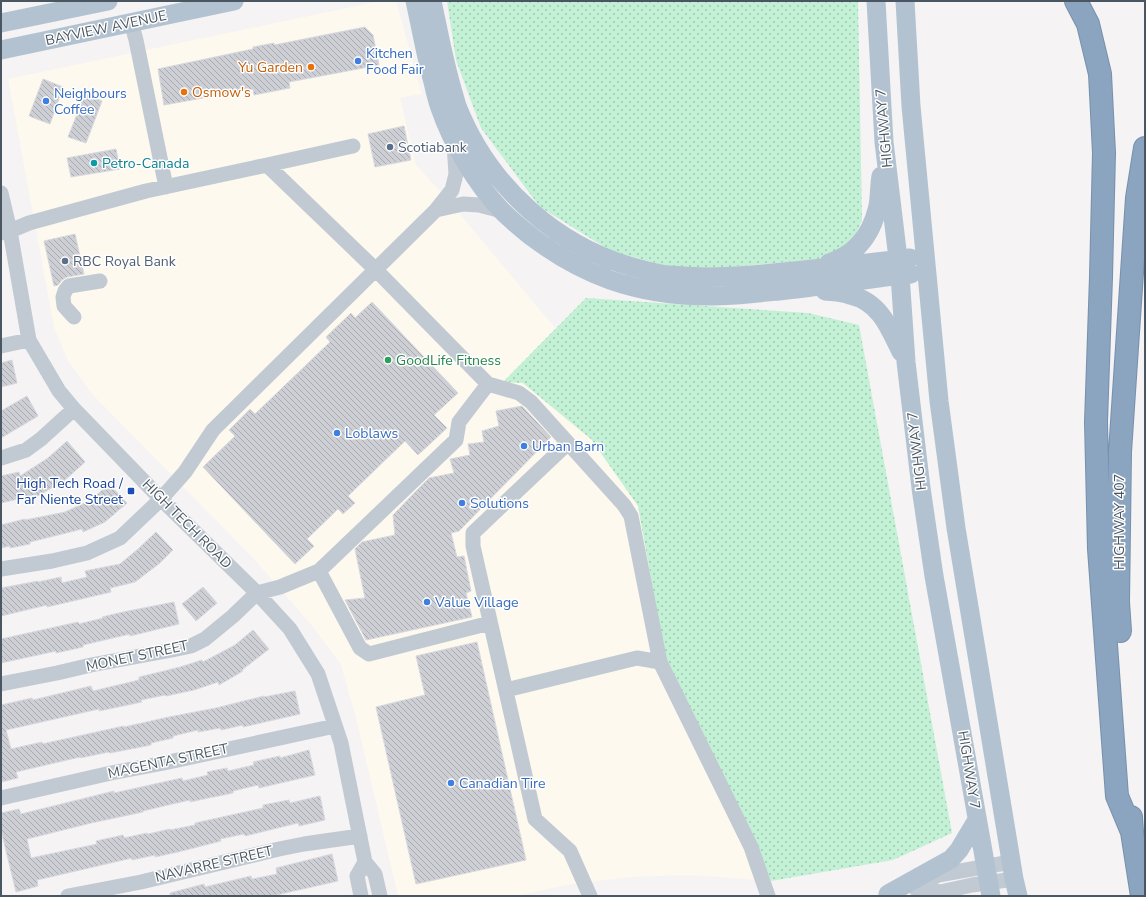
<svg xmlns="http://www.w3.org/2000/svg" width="1146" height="897" viewBox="0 0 1146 897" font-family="'Nunito Sans',sans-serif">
  <defs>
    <pattern id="green-dots" width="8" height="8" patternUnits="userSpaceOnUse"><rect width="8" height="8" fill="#c3f1d5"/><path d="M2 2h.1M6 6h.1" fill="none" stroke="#a0c6b0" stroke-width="1.8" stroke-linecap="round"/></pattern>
    <pattern id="building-back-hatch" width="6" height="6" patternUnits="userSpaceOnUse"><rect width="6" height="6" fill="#cdcfd5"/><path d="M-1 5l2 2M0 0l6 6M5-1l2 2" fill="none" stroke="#a8abb0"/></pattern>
  </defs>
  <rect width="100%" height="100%" fill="#f5f3f3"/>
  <path fill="#fdf9ef" d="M380 1H396L422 94 400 98 416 165 448 200 555 328 503 382 522 383 591 439 638 506 665 656 754 841 771 881 690 875 630 877 566 885 516 896H398L356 718 341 665 314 628 254 559 93 395 68 361 54 327 8 79Z"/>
  <path fill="url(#green-dots)" d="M447 1H858L862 220 852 244 820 259 685 271 611 251 540 207 481 128 456 60Z
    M586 298 808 313 859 325 952 833 893 860 771 881 754 841 665 656 638 506 591 439 523 383 503 382Z"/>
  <path fill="url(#building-back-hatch)" stroke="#d7d9de" d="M365 27 373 35 379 65 289 82 290 88 254 95 253 89 164 105 158 69 253 49V47L274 43V45Z
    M43 79 63 87 50 124 29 116Z
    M85 94 102 101 86 143 68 137Z
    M404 126 411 160 375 167 368 134Z
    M116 149 120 169 71 177 67 158Z
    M75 234 84 274 67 277 62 280 58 285 54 286 44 241Z
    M372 302 458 393 434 415 447 428 418 455 405 441 348 496 355 503 343 514 338 509 307 539 314 546 295 564 203 467 235 436 229 430 250 409 255 414 330 342 326 337 351 313 355 318Z
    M12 360 17 383 1 387V363Z
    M27 396 38 416 1 438V411Z
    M522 406 551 437 459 531 451 533 457 557 464 556 471 591 466 593 472 617 366 640 345 600 365 598 355 549 362 542 395 535 393 515 418 489 429 478 454 473 450 459 470 455 468 444 484 442 482 431 499 426 496 411Z
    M67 441 85 462 65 480 36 497 35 495 1 503V476L19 472 20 476 48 458Z
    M109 484 127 503 105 522 83 532 82 529 30 542V544L10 548V546L1 548V525L25 519V520L65 512 91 500Z
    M156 532 173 550 160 563 135 582 110 588 111 592 47 607V605L1 616V588L38 581V582L61 577 62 583 87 577 85 571 120 564 138 549Z
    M203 587 217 603 196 621 182 604Z
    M174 602 179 624 130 636V634L83 645V647L56 653V651L1 663V639L78 622 79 624 103 618 102 617 123 612Z
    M253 630 269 649 242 670 243 671 219 685 218 682 194 690 166 696 165 695 141 700 142 702 99 711V709L6 730 11 749 42 742V744L124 726V727L169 717 216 708 264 696V697L295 691 300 714 243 727V725L221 730 220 728 198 732V730L173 736V738L151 743V745L110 753 109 752 80 758V757L16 772 18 778 1 782V705L32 698 33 700 91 686 93 691 139 680V677L160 672 180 667 202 660 203 662 235 645Z
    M477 642 526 860 416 884 376 707 425 695 416 656Z
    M309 750 315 775 259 788 258 785 233 791V793L214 797H213L190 802V800L168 805 143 811V812L91 823 27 839 31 858 97 844 96 841 123 835 124 838 147 833 148 834 170 829V830L195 825V823L263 808V805L289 800 290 803 320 796 325 820 299 826 298 823 245 836 244 834 220 839 221 841 178 852 155 857V855L132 860V858L37 880 38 886 16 892 1 830V813L19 809 21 814 114 791V793L182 778 183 781 208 775 207 772 227 768 228 771 254 765 253 762 280 756V758Z
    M332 854 338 881 272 896H170V893L204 884 205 887 251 876 252 879 277 874 276 868Z"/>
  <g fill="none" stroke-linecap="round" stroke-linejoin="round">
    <g stroke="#7690ad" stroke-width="24">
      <path id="highway" d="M1076 1 1088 24 1100 74 1104 153 1101 277 1096 422 1099 549 1117 796 1132 832
        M1120 631 1118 602 1120 452 1137 198 1145 148
        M1131 817 1132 832 1142 896"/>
    </g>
    <path stroke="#c1cad2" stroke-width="15" d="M131 22 136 40 166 187
      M267 165 353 146
      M1 193 10 231 29 340 59 391 74 409 161 499 257 593 290 629 318 674 341 743 365 862 375 874 380 896
      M436 210 463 204 479 205 502 211
      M1 233 10 231 29 223 146 191 267 165 376 270 488 384 519 393 531 402 624 505 631 516 660 662 751 847 768 896
      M74 317 64 306 63 297 65 291 69 286 100 281
      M1 346 29 340
      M568 443 473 533V546L535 819 570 851 590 896
      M1 458 26 450 41 439 74 409
      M1 569 52 561 87 553 120 538 161 499 185 472 213 430 436 210 452 190 456 174 454 144
      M319 571 360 648 369 654 490 623
      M1 684 57 673 91 665 172 650 191 646 205 639 233 616 257 593 280 587 319 571 456 440 459 422 488 384
      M506 690 637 658 660 662
      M1 798 111 773 164 763 335 726
      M926 882 938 875 1011 862
      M915 888 940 892 972 885 1014 879
      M68 896 141 882 279 849 304 844 360 836
      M361 896 357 876 365 862"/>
    <path stroke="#b3c2d1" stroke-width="19" d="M415 1C421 28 426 56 433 82 435 91 437 100 440 108 452 143 476 184 502 211 511 220 522 229 532 237 556 255 582 270 610 280 650 294 695 298 736 295 750 294 765 292 779 291 823 286 867 279 911 274
      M432 1C438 29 443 57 451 85 453 92 455 99 457 106 489 187 559 250 644 270 652 272 660 275 669 275 707 279 745 276 783 272 825 268 867 263 910 258
      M876 1 884 142 900 275 906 362 921 488 934 576 991 896
      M905 1 911 106 939 401 956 528 1014 879 1018 896
      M1 23 108 1
      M1 50 234 1
      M829 263C855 255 870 237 877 210 880 200 879 187 881 176
      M825 291C833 292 842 292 850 295 880 302 889 327 901 352
      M888 894 951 859 959 850 977 820"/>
    <use href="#highway" stroke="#8ba5c1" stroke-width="22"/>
  </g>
  <g fill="#3f7fe0" stroke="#fff" stroke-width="1.5">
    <circle cx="358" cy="61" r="4"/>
    <circle cx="46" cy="101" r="4"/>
    <circle cx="337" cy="433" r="4"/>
    <circle cx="524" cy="446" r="4"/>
    <circle cx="462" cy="503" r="4"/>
    <circle cx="427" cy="602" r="4"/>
    <circle cx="451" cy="783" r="4"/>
  </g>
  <g fill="#e8710a" stroke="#fff" stroke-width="1.5">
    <circle cx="311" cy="67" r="4"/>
    <circle cx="184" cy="92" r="4"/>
  </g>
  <g fill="#5c6f8a" stroke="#fff" stroke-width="1.5">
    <circle cx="390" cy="147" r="4"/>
    <circle cx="65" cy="261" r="4"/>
  </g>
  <circle fill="#0f9aa8" stroke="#fff" stroke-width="1.5" cx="94" cy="163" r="4"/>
  <circle fill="#2e9e5b" stroke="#fff" stroke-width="1.5" cx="388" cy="360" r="4"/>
  <rect fill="#1a4fb4" stroke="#fff" stroke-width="1.5" x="127" y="487" width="8" height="8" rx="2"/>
  <g text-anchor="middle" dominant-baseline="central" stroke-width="3" stroke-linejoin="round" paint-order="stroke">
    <g font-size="14" fill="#4a5661" stroke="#fff">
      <text transform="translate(106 28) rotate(-12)">BAYVIEW AVENUE</text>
      <text transform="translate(884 128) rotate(-95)">HIGHWAY 7</text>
      <text transform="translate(917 451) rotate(-97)">HIGHWAY 7</text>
      <text transform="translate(1119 522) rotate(-90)">HIGHWAY 407</text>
      <text transform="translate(187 524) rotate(45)">HIGH TECH ROAD</text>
      <text transform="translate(137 656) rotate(-12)">MONET STREET</text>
      <text transform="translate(168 761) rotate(-12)">MAGENTA STREET</text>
      <text transform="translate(969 770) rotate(81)">HIGHWAY 7</text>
      <text transform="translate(214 864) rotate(-13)">NAVARRE STREET</text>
    </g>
    <g font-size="14" fill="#366cbe" stroke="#fff" text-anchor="start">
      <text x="366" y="53">Kitchen<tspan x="366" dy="16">Food Fair</tspan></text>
      <text x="54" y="93">Neighbours<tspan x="54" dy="16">Coffee</tspan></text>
      <text x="345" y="433">Loblaws</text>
      <text x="532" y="446">Urban Barn</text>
      <text x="470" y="503">Solutions</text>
      <text x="435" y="602">Value Village</text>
      <text x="459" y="783">Canadian Tire</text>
    </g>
    <g font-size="14" fill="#c56008" stroke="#fff" text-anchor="end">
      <text x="303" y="67">Yu Garden</text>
      <text x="192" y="92" text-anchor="start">Osmow's</text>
    </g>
    <g font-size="14" fill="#4e5e75" stroke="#fff" text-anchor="start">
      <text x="398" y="147">Scotiabank</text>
      <text x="73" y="261">RBC Royal Bank</text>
    </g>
    <g font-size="14" fill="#0d838f" stroke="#fff" text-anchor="start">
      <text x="102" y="163">Petro-Canada</text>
    </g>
    <g font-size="14" fill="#27864d" stroke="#fff" text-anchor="start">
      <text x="396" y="360">GoodLife Fitness</text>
    </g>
    <g font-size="14" fill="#164399" stroke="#fff" text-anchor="end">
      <text x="123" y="483">High Tech Road /<tspan x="123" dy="16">Far Niente Street</tspan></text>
    </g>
  </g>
  <rect width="1146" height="897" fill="none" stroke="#4a5661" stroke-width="4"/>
</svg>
